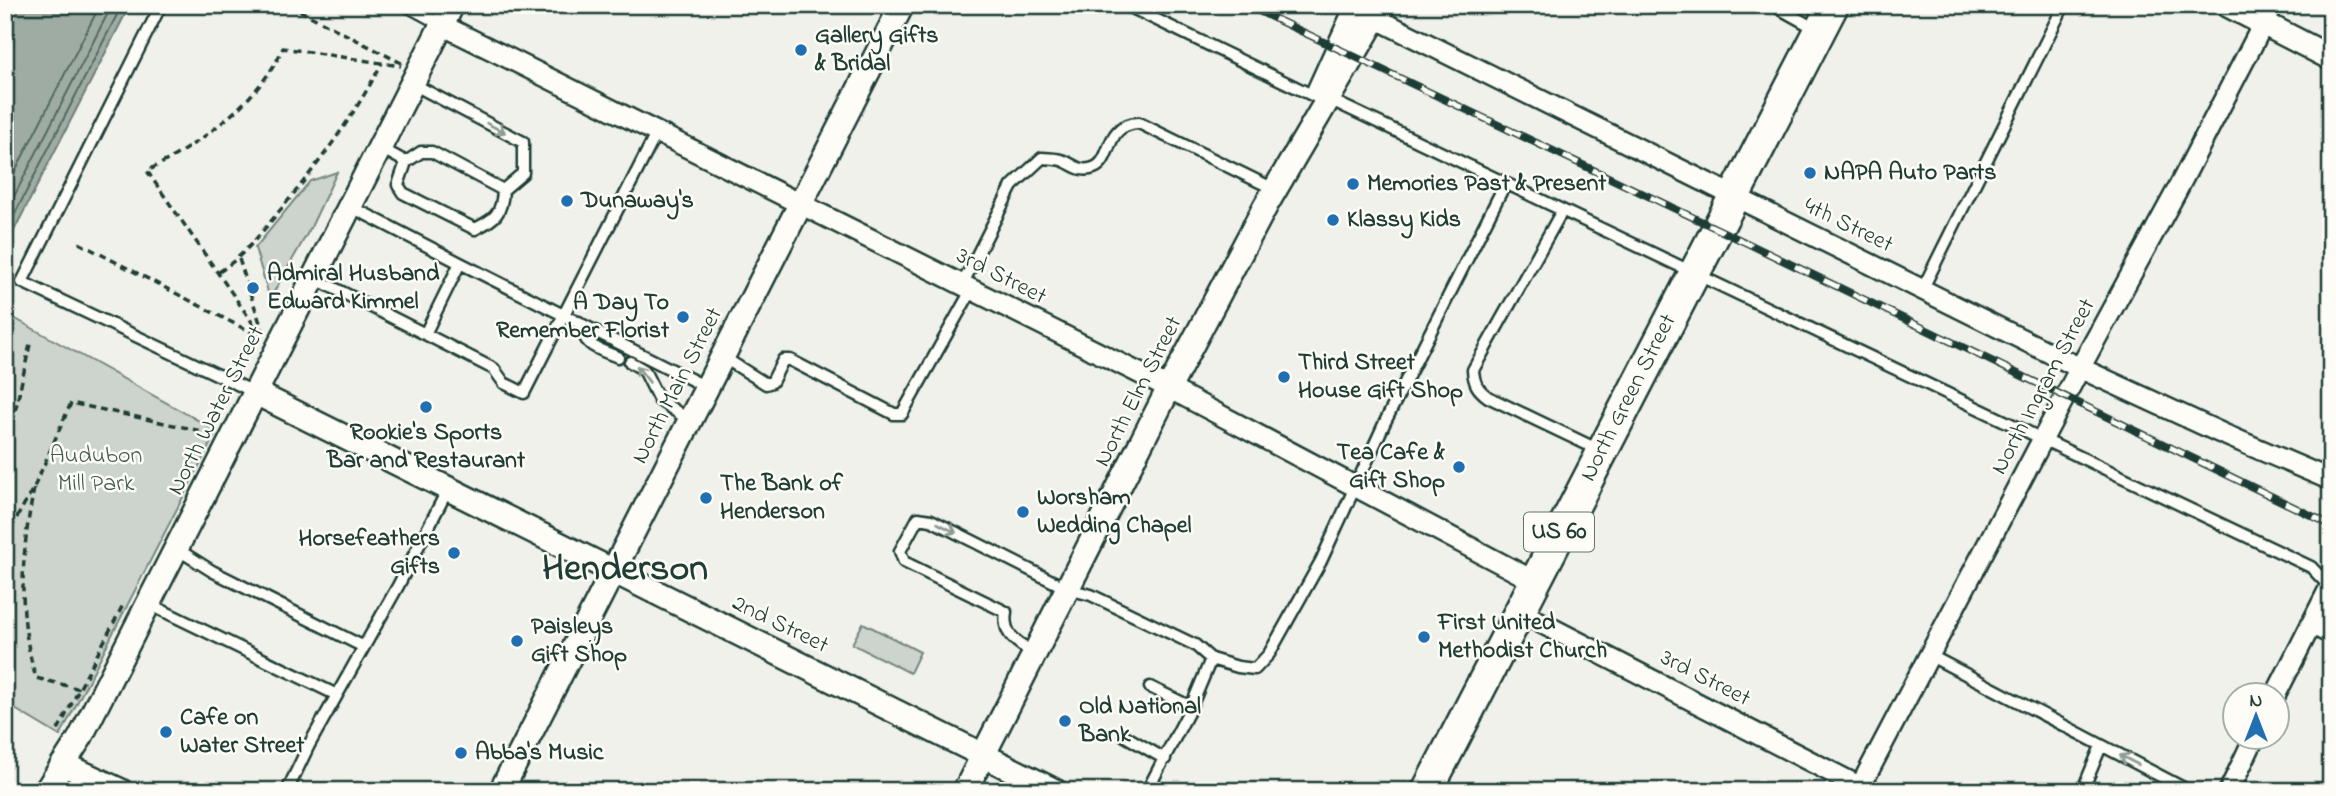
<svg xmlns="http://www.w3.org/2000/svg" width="2336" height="796" viewBox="0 0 2336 796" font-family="'Indie Flower',sans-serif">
  <rect width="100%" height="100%" fill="#f0f1eb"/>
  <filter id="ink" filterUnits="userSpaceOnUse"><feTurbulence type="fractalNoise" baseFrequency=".0143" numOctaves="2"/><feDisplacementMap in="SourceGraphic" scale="14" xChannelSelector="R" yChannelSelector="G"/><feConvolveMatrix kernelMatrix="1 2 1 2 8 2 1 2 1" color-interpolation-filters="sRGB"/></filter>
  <g filter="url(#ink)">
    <path fill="#cdd3cd" stroke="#768880" stroke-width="2" d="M337 172 311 227 270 299 255 248 310 181Z
      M5 313 217 431 60 736 5 703Z
      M863 623 920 652 910 673 852 644Z"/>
    <path fill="#9faca4" stroke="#6c8077" stroke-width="2" d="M5 5H130L5 248Z"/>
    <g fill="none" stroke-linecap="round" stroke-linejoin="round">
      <path stroke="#526961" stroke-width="2" d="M5 191 100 5
        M5 214 112 5
        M5 233 122 5"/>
      <g stroke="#1f3d34" stroke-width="15">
        <path id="service" d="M161 5 22 282 256 393
          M405 5 442 25
          M1126 5 1316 97
          M1773 5 1816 29
          M413 84 523 142V173L503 190
          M1329 99 2311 567 2330 587
          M379 147 406 162
          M421 152H432L503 190C502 214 495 219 475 229L403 193 398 185 406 162Z
          M1562 211 1473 370C1474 383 1477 389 1488 397L1601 451
          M460 263 706 387
          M314 278 425 334 460 263 350 206
          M962 285 1012 186 1042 158C1049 159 1057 158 1064 161 1074 165 1078 171 1090 169 1115 165 1101 124 1139 123L1274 189
          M1922 290 2064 5
          M579 322C585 347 595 348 618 357
          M425 334 494 369 504 383 524 393 657 132
          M723 357 766 384 772 382 783 360H790L894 414H902L972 289
          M630 362 644 370 659 400 689 420
          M177 549 212 571 364 647
          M149 604 337 695
          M1034 654C1017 642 1002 635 1006 612L904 562 900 551 918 518 931 520 1068 589 1091 595 1195 645 1211 659 1238 667 1255 669 1269 654 1321 561 1385 422 1505 184
          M1929 655 2189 791
          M1150 687 1191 707
          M1125 736 1165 759
          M287 791 309 745 398 586 448 489
          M1147 791 1191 707 1211 659
          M2088 791 2086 782 2101 746"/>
      </g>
      <g stroke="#1f3d34" stroke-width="24">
        <path id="minor" d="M1361 11 2080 368 2221 433 2331 480
          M442 25 1169 388 1534 581
          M1518 611 1868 791
          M2311 624 2331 634
          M2276 694 2330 587
          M1858 791 2080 368 2176 192 2273 5
          M2229 791 2255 736"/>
      </g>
      <g stroke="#1f3d34" stroke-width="28">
        <path id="tertiary" d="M2228 5 2331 58
          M1319 91 1358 5
          M256 393 1055 791
          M63 764 121 791
          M46 791 80 738 452 5
          M501 791 902 5
          M965 791 1169 388 1266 205 1383 5"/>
      </g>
      <g stroke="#1f3d34" stroke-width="35">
        <path id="primary" d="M1427 791 1833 5"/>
      </g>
      <path stroke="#1f3d34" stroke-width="3.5" stroke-dasharray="7 5" stroke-linecap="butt" d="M289 5 403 64
        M79 243 260 337 262 334
        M239 259 263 332
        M219 272C242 257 258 237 276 215 316 168 353 118 382 63
        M261 335 147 171C197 146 260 101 283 48L401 66
        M5 457 31 340
        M34 489C21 553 17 615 36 678L80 689
        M5 539 36 483 71 403 211 433
        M58 730 123 605"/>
      <use href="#service" stroke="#fdfcf7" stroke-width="10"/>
      <use href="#minor" stroke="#fdfcf7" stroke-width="19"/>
      <use href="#tertiary" stroke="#fdfcf7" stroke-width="23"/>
      <use href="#primary" stroke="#fdfcf7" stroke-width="30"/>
      <g stroke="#1f3d34" stroke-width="8">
        <path id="rail" d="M1246 5 1749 244 2331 525"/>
      </g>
      <use href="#rail" stroke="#fdfcf7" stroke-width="5" stroke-dasharray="16" stroke-linecap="butt"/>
    </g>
    <defs><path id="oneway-shaft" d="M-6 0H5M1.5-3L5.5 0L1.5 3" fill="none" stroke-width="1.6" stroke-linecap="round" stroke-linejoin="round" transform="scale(1.75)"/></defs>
    <g stroke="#8e9c96">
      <use href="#oneway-shaft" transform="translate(496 128) rotate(27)"/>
      <use href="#oneway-shaft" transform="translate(643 374) rotate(-128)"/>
      <use href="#oneway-shaft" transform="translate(947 528) rotate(27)"/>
      <use href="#oneway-shaft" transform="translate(2129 760) rotate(-153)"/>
    </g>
  </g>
  <g fill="#1f6fb2" stroke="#fdfcf7" stroke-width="2.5">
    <circle cx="801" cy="50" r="7"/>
    <circle cx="1810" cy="173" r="7"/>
    <circle cx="1353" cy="184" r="7"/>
    <circle cx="567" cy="201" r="7"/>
    <circle cx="1333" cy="220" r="7"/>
    <circle cx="253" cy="288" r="7"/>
    <circle cx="683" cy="317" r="7"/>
    <circle cx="1284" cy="377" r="7"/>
    <circle cx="426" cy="407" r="7"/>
    <circle cx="1459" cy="467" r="7"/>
    <circle cx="706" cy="498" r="7"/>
    <circle cx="1023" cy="512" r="7"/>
    <circle cx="454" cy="553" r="7"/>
    <circle cx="1424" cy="637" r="7"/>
    <circle cx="517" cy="641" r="7"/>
    <circle cx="1065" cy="721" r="7"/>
    <circle cx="166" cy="732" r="7"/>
    <circle cx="461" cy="753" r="7"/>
  </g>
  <g text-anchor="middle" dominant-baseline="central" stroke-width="5" stroke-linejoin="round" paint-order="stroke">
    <rect fill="#fdfcf7" stroke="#62766e" stroke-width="2" x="1524" y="512.5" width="70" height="39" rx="5"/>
    <g font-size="23" font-weight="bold" fill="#1f3d34">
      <text x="1559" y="532">US 60</text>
    </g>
    <g font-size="24" font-weight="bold" fill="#1f3d34" stroke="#fdfcf7" text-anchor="start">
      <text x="815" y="36">Gallery Gifts<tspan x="815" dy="28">&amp; Bridal</tspan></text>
      <text x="1824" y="173">NAPA Auto Parts</text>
      <text x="1367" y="184">Memories Past &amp; Present</text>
      <text x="581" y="201">Dunaway's</text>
      <text x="1347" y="220">Klassy Kids</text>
      <text x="267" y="274">Admiral Husband<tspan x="267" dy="28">Edward Kimmel</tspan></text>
      <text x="669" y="303" text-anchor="end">A Day To<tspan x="669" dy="28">Remember Florist</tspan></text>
      <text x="1298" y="363">Third Street<tspan x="1298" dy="28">House Gift Shop</tspan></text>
      <text x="426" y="433" text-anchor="middle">Rookie's Sports<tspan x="426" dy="28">Bar and Restaurant</tspan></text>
      <text x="1445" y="453" text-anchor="end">Tea Cafe &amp;<tspan x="1445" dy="28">Gift Shop</tspan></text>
      <text x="720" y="484">The Bank of<tspan x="720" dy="28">Henderson</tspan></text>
      <text x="1037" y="498">Worsham<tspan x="1037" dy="28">Wedding Chapel</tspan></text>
      <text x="440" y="539" text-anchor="end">Horsefeathers<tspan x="440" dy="28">Gifts</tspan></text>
      <text x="1438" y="623">First United<tspan x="1438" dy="28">Methodist Church</tspan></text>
      <text x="531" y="627">Paisleys<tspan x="531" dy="28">Gift Shop</tspan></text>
      <text x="1079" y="707">Old National<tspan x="1079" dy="28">Bank</tspan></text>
      <text x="180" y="718">Cafe on<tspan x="180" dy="28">Water Street</tspan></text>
      <text x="475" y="753">Abba's Music</text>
    </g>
    <g font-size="24" fill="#1f3d34" stroke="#fdfcf7">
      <text transform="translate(1848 226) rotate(26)">4th Street</text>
      <text transform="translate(1001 277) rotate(27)">3rd Street</text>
      <text transform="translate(678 386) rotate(-63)">North Main Street</text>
      <text transform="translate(2044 387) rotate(-62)">North Ingram Street</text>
      <text transform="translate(1139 392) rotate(-63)">North Elm Street</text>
      <text transform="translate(1629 398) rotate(-63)">North Green Street</text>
      <text transform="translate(217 411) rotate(-63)">North Water Street</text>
      <text transform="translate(780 625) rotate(26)">2nd Street</text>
      <text transform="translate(1705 679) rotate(27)">3rd Street</text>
    </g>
    <g font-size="24" fill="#425b53" stroke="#fdfcf7">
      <text x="96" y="456">Audubon<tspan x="96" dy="28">Mill Park</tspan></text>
    </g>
    <g font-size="38" font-weight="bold" fill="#1f3d34" stroke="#fdfcf7">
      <text x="625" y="570">Henderson</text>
    </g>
  </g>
  <rect width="2336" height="796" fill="none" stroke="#fdfcf7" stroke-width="28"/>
  <rect x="14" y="14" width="2308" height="768" fill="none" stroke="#1f3d34" stroke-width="2.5" filter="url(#ink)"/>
  <g transform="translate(2256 716)"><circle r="33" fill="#fdfcf7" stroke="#a4b0a9" stroke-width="2"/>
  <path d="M0-5L12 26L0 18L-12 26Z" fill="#1f6fb2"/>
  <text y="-10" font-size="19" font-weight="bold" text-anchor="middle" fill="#1f3d34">N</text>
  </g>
</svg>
